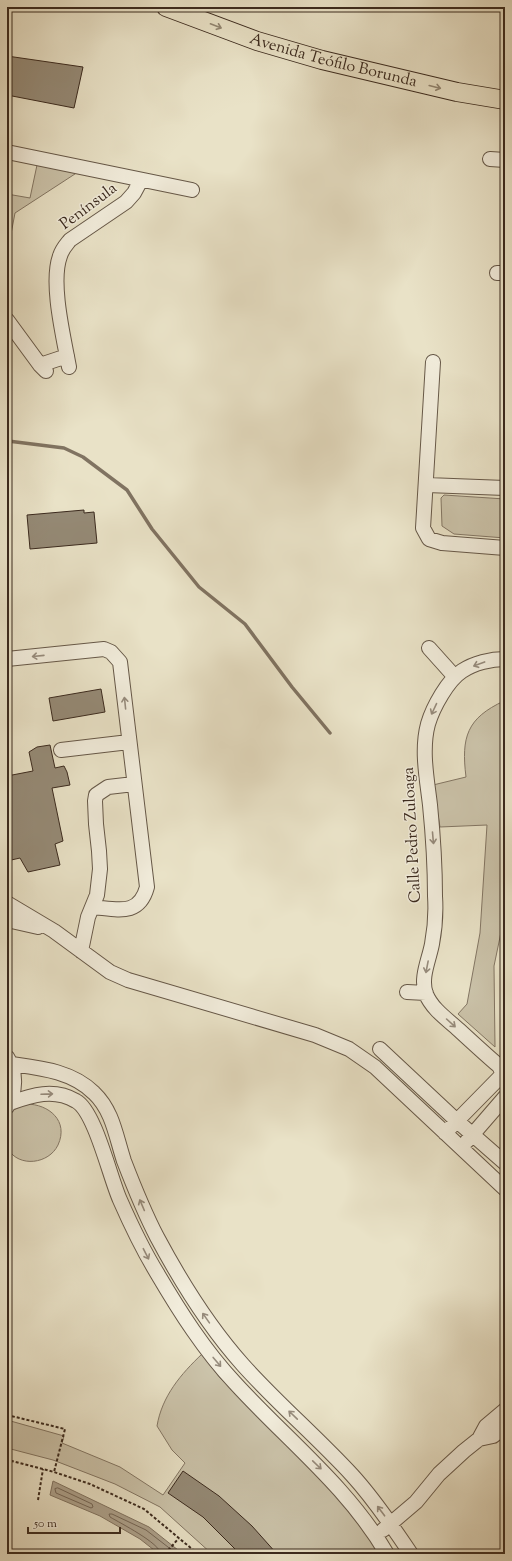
<svg xmlns="http://www.w3.org/2000/svg" width="512" height="1561" viewBox="0 0 512 1561" font-family="'Sorts Mill Goudy',serif">
  <rect width="100%" height="100%" fill="#e9e2c7"/>
  <filter id="stains"><feTurbulence type="fractalNoise" baseFrequency=".005" numOctaves="4"/><feColorMatrix values="0 0 0 0 .2 0 0 0 0 .09 0 0 0 0 .02 0 0 0 .5 -.17"/></filter>
  <radialGradient id="worn" r=".72"><stop offset=".6" stop-color="#630" stop-opacity="0"/><stop offset="1" stop-color="#630" stop-opacity=".3"/></radialGradient>
  <path fill="#cbc3aa" stroke="#837664" d="M37 165 78 172 15 213 7 255V194L30 198Z
    M444 495 505 499V538L454 534 442 526 441 498Z
    M505 666V913L494 966 495 1047 458 1014 467 1004 480 933 487 825 440 827 433 785 466 777C461 737 467 718 504 701L501 667Z
    M26 1104C49 1104 69 1121 58 1145 49 1164 19 1168 8 1149 5 1144 7 1136 7 1131 7 1114 10 1110 26 1104Z
    M202 1354 220 1378 333 1486 383 1554H212L160 1507 115 1484 53 1460 7 1448V1420L64 1436 62 1443 120 1467 163 1495 185 1463 172 1450 157 1426C162 1396 181 1374 202 1354Z"/>
  <path fill="#aea38e" stroke="#807361" d="M53 1481 149 1527 183 1554H159L140 1539 100 1516 50 1495Z"/>
  <g fill="none" stroke-linecap="round" stroke-linejoin="round">
    <path stroke="#746656" stroke-width="1" d="M58 1488 92 1504 93 1507 91 1508 56 1493 55 1489Z
      M161 1554C160 1543 120 1523 110 1517L109 1514H112L146 1530 177 1554"/>
    <path stroke="#807361" stroke-width="3.5" d="M7 439 8 441 64 448 83 457 127 490 152 529 199 587 245 624 292 687 330 733"/>
  </g>
  <path fill="#958a76" stroke="#3b2a1e" d="M7 56 83 67 74 108 7 95Z
    M84 510V513L94 512 97 543 30 549 27 515Z
    M101 689 105 712 53 721 49 698Z
    M50 745 55 768 64 766 67 772 70 785 52 788 63 841 55 844 60 865 28 872 20 858 7 861V776L33 771 29 752 37 747Z
    M183 1471 219 1496 252 1526 277 1554H240L203 1517 168 1493Z"/>
  <g fill="none" stroke-linecap="round" stroke-linejoin="round">
    <g stroke="#665848" stroke-width="16">
      <path id="minor" d="M7 152 192 190
        M490 159 505 160
        M497 273H505
        M7 320 40 365 46 371
        M433 362 423 528 429 539 442 543 505 548
        M40 365 67 356
        M69 367C64 339 50 283 60 256 62 249 66 245 70 240L126 202 134 193 141 180
        M427 485 505 488
        M429 648 455 677
        M7 659 104 649 111 652 120 662 147 887C139 917 117 909 92 907
        M61 750 129 742
        M7 903 54 931 110 972 128 980 315 1035 349 1049 375 1067 505 1189
        M7 920 38 927
        M81 951 88 917 97 895 100 869 99 851 96 824 95 801 96 795 108 787 134 784
        M407 992 426 993
        M380 1049 457 1121 505 1163
        M7 1057C17 1072 16 1092 7 1107
        M11 1064C40 1068 72 1071 94 1093 113 1111 116 1137 124 1161 134 1187 144 1212 157 1237 181 1282 209 1327 243 1365 277 1403 317 1437 352 1475 374 1499 393 1527 411 1554
        M10 1103C32 1095 54 1088 76 1101 95 1111 110 1178 120 1200 131 1225 143 1250 157 1273 180 1312 204 1350 235 1383 287 1440 348 1487 387 1554
        M445 1133 502 1075 501 1070 499 1066C485 1054 472 1042 459 1030 447 1019 432 1009 426 994 420 978 429 960 432 944 435 928 436 911 435 896 435 865 433 835 430 805 427 779 421 750 428 724 433 707 448 680 462 671 474 663 491 659 505 659
        M467 1141 505 1097
        M479 1439 493 1436 505 1427
        M383 1530 416 1502 439 1474 464 1451 479 1439 486 1426 505 1410"/>
    </g>
    <g stroke="#3b2a1e" stroke-width="20">
      <g id="major">
        <path id="s1" d="M166 7 257 41 322 60 457 92 505 100"/>
      </g>
    </g>
    <path stroke="#3b2a1e" stroke-width="2" stroke-dasharray="3 2" stroke-linecap="butt" d="M7 1415 65 1429 54 1472
      M7 1471 12 1461 54 1472 90 1484 144 1509 198 1554
      M38 1500 43 1469
      M165 1554 179 1538"/>
    <use href="#minor" stroke="#f1ecdb" stroke-width="14"/>
    <use href="#major" stroke="#e9e2c7" stroke-width="18"/>
  </g>
  <defs><path id="oneway-shaft" d="M-6 0H5M1.5-3L5.5 0L1.5 3" fill="none" stroke-width="1.6" stroke-linecap="round" stroke-linejoin="round"/></defs>
  <g stroke="#928672">
    <use href="#oneway-shaft" transform="translate(216 26) rotate(21)"/>
    <use href="#oneway-shaft" transform="translate(435 87) rotate(14)"/>
  </g>
  <g stroke="#968b7c">
    <use href="#oneway-shaft" transform="translate(38 656) rotate(174)"/>
    <use href="#oneway-shaft" transform="translate(479 664) rotate(160)"/>
    <use href="#oneway-shaft" transform="translate(125 703) rotate(-96)"/>
    <use href="#oneway-shaft" transform="translate(434 709) rotate(115)"/>
    <use href="#oneway-shaft" transform="translate(433 838) rotate(85)"/>
    <use href="#oneway-shaft" transform="translate(427 967) rotate(101)"/>
    <use href="#oneway-shaft" transform="translate(451 1023) rotate(42)"/>
    <use href="#oneway-shaft" transform="translate(47 1094) rotate(-2)"/>
    <use href="#oneway-shaft" transform="translate(142 1205) rotate(-113)"/>
    <use href="#oneway-shaft" transform="translate(146 1254) rotate(63)"/>
    <use href="#oneway-shaft" transform="translate(206 1318) rotate(-125)"/>
    <use href="#oneway-shaft" transform="translate(217 1362) rotate(50)"/>
    <use href="#oneway-shaft" transform="translate(293 1415) rotate(-136)"/>
    <use href="#oneway-shaft" transform="translate(317 1465) rotate(44)"/>
    <use href="#oneway-shaft" transform="translate(381 1511) rotate(-127)"/>
  </g>
  <g text-anchor="middle" dominant-baseline="central" stroke-width="3" stroke-linejoin="round" paint-order="stroke">
    <g font-size="16" fill="#3b2a1e" stroke="#f1ecdb">
      <text stroke="none"><textPath href="#s1" startOffset="176">Avenida Teófilo Borunda</textPath></text>
      <text transform="translate(89 207) rotate(-37)">Península</text>
      <text transform="translate(413 835) rotate(-93)">Calle Pedro Zuloaga</text>
    </g>
  </g>
  <rect width="512" height="1561" fill="none" stroke="#e9e2c7" stroke-width="24"/>
  <rect x="8" y="8" width="496" height="1545" fill="none" stroke="#3b2a1e" stroke-width="2"/>
  <rect x="12" y="12" width="488" height="1537" fill="none" stroke="#3b2a1e"/>
  <path d="M28 1527v6h92v-6" fill="none" stroke="#3b2a1e" stroke-width="2"/>
  <text x="34" y="1527" font-size="12" fill="#3b2a1e" stroke="#f1ecdb" stroke-width="3" paint-order="stroke">50 m</text>
  <rect width="100%" height="100%" filter="url(#stains)"/>
  <rect width="100%" height="100%" fill="url(#worn)"/>
</svg>
